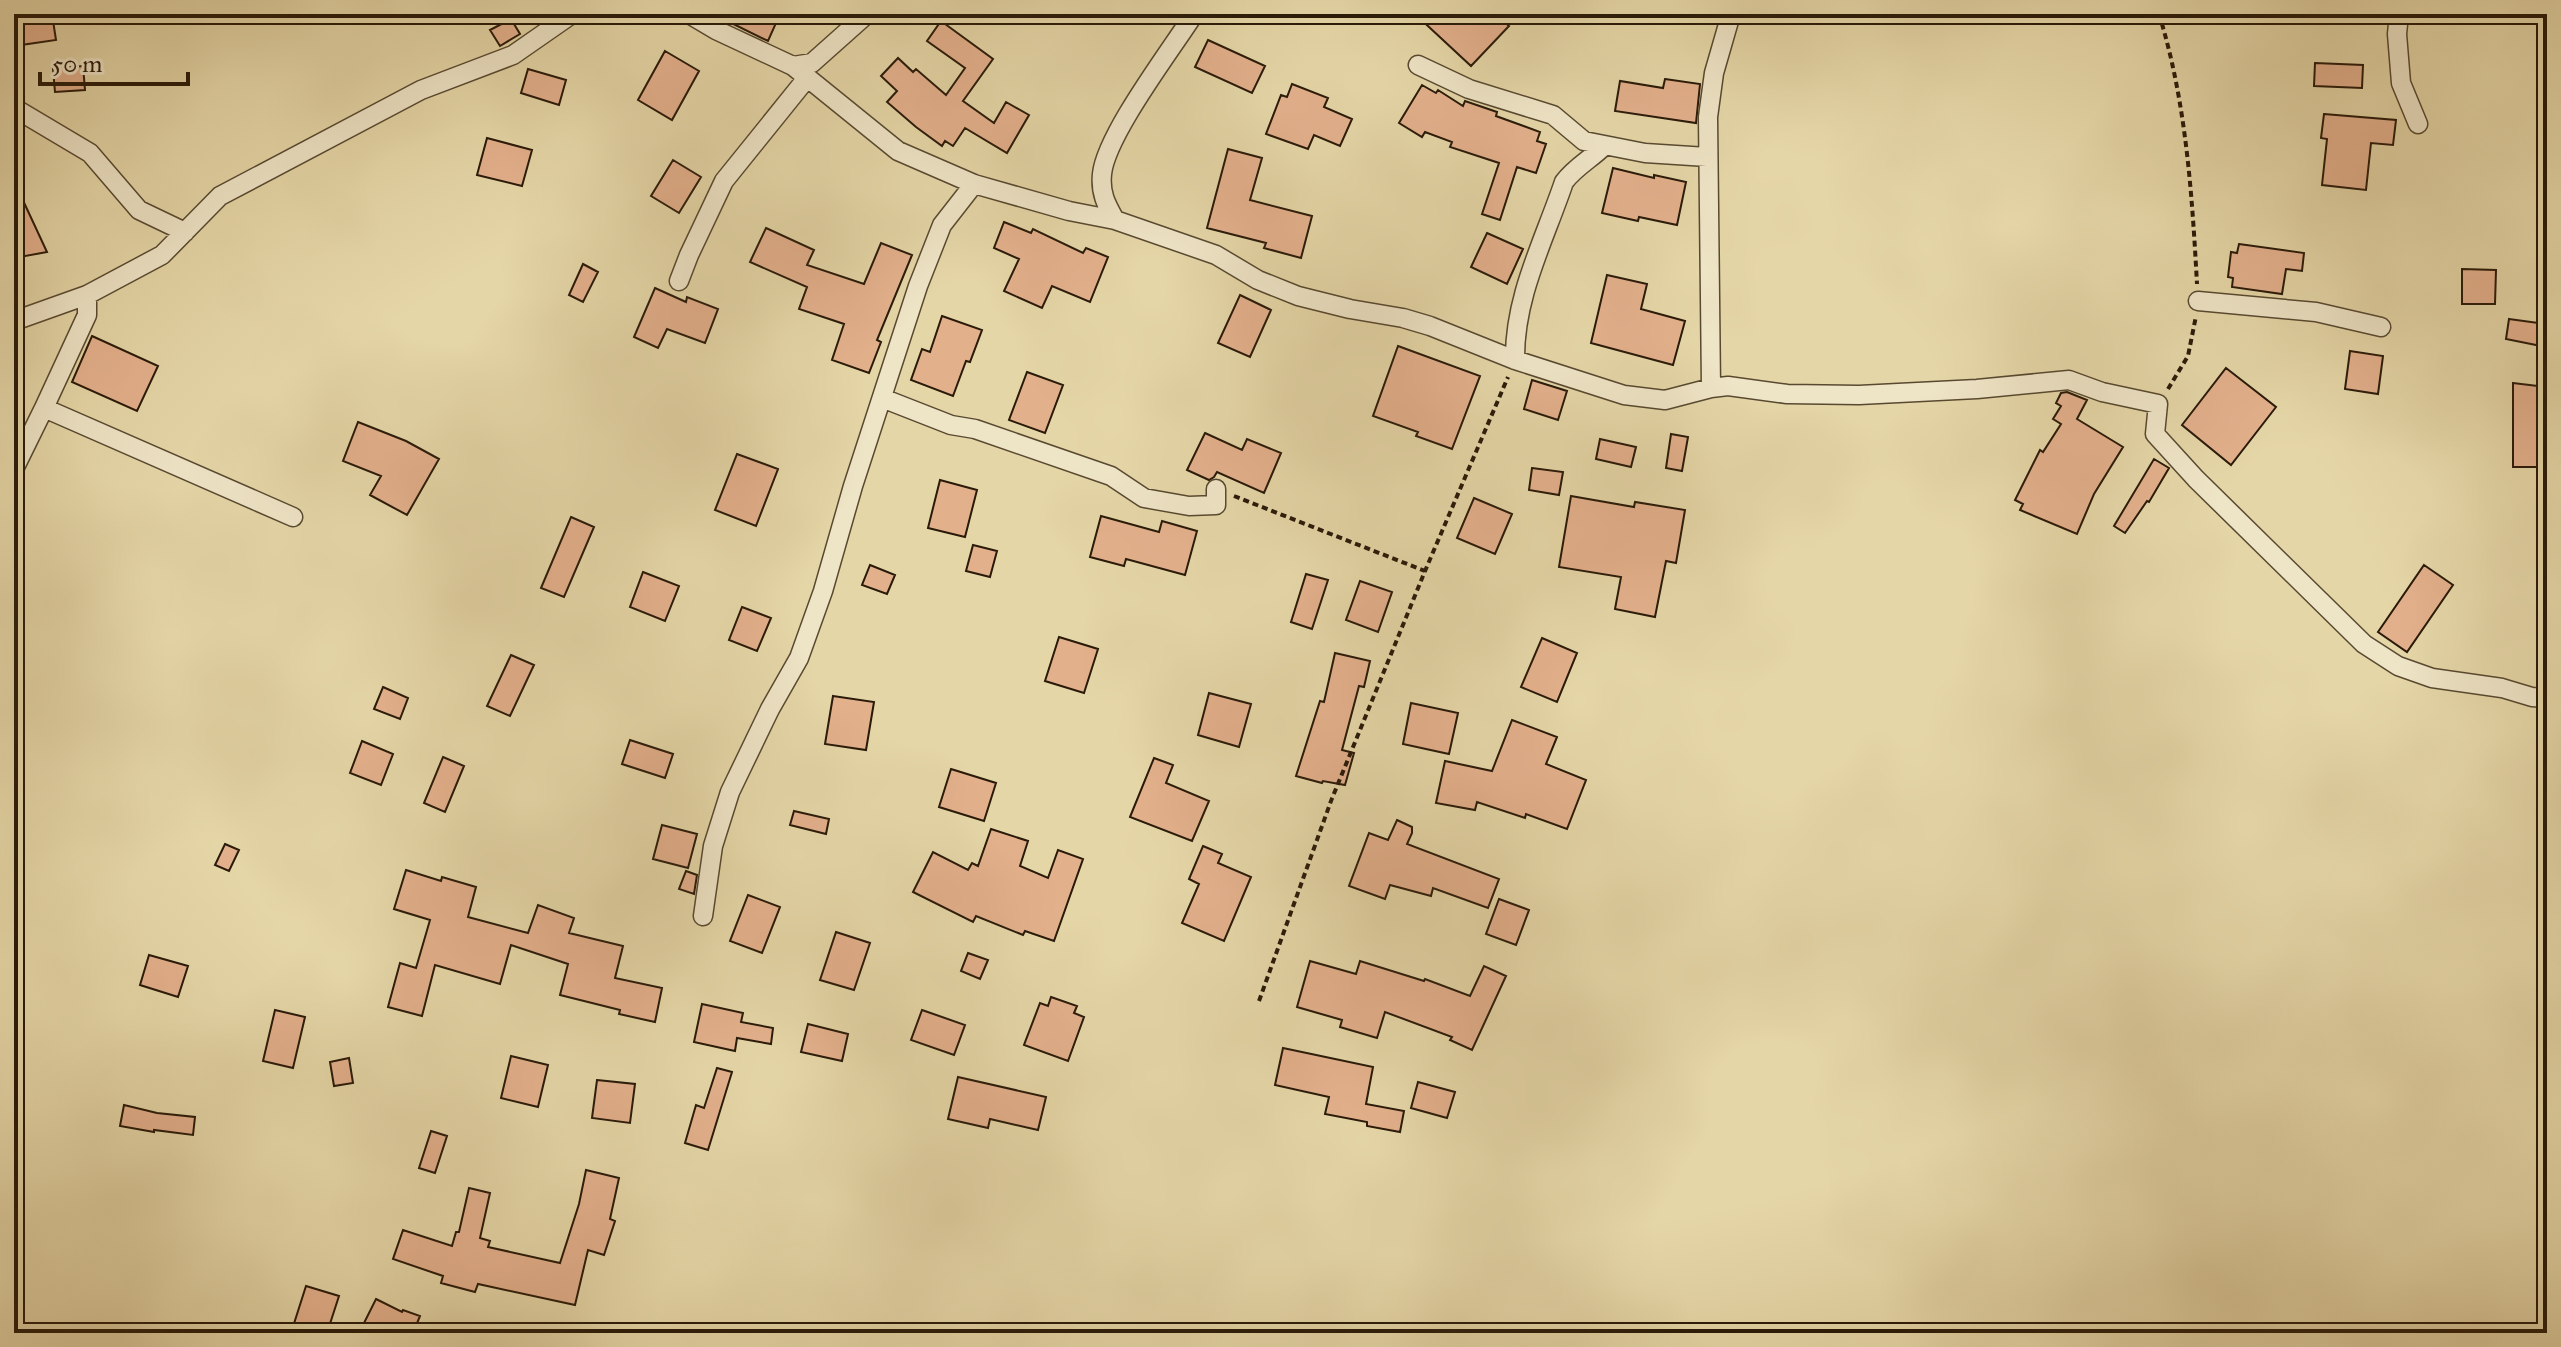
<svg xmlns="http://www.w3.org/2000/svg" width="2561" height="1347" viewBox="0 0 2561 1347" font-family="'IM FELL Great Primer',serif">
  <rect width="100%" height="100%" fill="#e5d6a7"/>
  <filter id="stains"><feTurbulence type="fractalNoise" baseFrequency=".0025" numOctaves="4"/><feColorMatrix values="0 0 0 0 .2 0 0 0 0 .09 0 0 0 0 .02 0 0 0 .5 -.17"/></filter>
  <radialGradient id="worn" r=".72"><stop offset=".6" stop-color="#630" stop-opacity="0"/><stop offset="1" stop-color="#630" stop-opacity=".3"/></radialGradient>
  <path fill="#e3b08c" stroke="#291a09" stroke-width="2" d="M14 14H52L56 40 14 46Z
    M713 14H780L768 41Z
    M1415 14H1496L1509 26 1471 66Z
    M511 19 520 34 500 46 490 30Z
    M941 21 993 59 963 101 994 123 1006 102 1029 115 1007 153 965 128 953 146 945 141 942 146 916 127 887 102 897 91 881 76 898 58 913 72 916 69 946 95 965 68 927 41Z
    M1208 40 1265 66 1252 93 1195 67Z
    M665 51 699 71 672 120 638 100Z
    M2315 63 2363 65 2362 88 2314 86Z
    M83 66 85 90 55 92 53 69Z
    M528 69 566 80 559 105 521 93Z
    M1665 79 1700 84 1696 123 1615 111 1620 81 1663 88Z
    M1292 84 1328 98 1324 107 1352 119 1340 146 1314 135 1308 149 1266 134 1281 95 1287 97Z
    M1422 85 1436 93 1438 90 1463 106 1465 101 1497 112 1496 116 1540 132 1537 141 1546 144 1536 173 1517 167 1500 220 1482 214 1499 163 1450 147 1452 142 1425 132 1422 137 1399 123Z
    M2324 114 2396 120 2393 145 2371 143 2366 190 2322 185 2327 139 2321 138Z
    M487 138 532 150 522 186 477 175Z
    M1228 149 1262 158 1250 200 1312 216 1301 258 1264 248 1266 243 1207 228Z
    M673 160 701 177 679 213 651 196Z
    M1613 168 1654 178V175L1686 182 1677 225 1639 217 1638 221 1602 213Z
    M14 181 47 252 20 257 14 244Z
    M1004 222 1031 233 1033 229 1083 253 1086 248 1108 257 1090 302 1052 286 1042 308 1004 291 1019 259 994 248Z
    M766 228 814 250 807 265 864 284 881 243 912 255 877 340 881 342 869 373 832 360 844 324 799 309 807 287 750 262Z
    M1487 233 1523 249 1507 284 1471 267Z
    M2239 244 2304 253 2302 271 2286 269 2282 294 2232 287 2233 278 2228 277 2231 252 2237 253Z
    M583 264 598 272 583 302 569 295Z
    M2462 269 2496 270 2495 304H2462Z
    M1607 275 1647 284 1641 309 1685 321 1673 365 1591 343Z
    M655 288 686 302 687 297 718 309 705 343 667 329 658 348 634 337Z
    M1240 295 1271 310 1250 357 1218 343Z
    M942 316 982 330 970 362 966 361 953 396 911 380 922 349 930 352Z
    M2509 319 2545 324 2541 346 2506 339Z
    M92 336 158 366 137 411 72 382Z
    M1398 346 1480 376 1452 449 1416 436 1418 432 1373 416Z
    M2350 351 2383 356 2378 394 2345 389Z
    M2226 368 2276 407 2231 465 2182 425Z
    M1027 372 1063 385 1045 433 1009 420Z
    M1532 380 1567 391 1558 420 1524 409Z
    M2513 383 2547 387V467H2513Z
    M2067 392 2087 400 2077 419 2123 447 2094 494 2077 534 2020 510 2023 504 2015 500 2040 450 2043 452 2061 424 2053 419 2061 406 2056 403 2061 393Z
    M358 422 406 441 439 459 407 515 370 495 381 476 343 461Z
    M1205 433 1242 450 1247 439 1281 453 1264 493 1217 472 1214 477 1209 480 1187 470Z
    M1671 434 1688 437 1682 471 1666 468Z
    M1600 439 1636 447 1631 467 1596 459Z
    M737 454 778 469 756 526 715 510Z
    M2154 459 2169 468 2149 502 2147 501 2125 533 2114 526Z
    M1532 468 1563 472 1559 495 1529 490Z
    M940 480 977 490 965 537 928 528Z
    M1571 496 1634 507 1635 502 1685 510 1676 563 1666 561 1655 617 1615 609 1621 577 1559 567Z
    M1474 498 1512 514 1495 554 1457 538Z
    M1101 516 1159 532 1162 521 1197 531 1185 575 1126 559 1124 566 1090 557Z
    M571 517 594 527 564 597 541 588Z
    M973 545 997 551 990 577 966 571Z
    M870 565 895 575 887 594 862 585Z
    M2424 565 2453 585 2407 652 2378 632Z
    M643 572 679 586 665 621 630 607Z
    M1306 574 1328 580 1312 629 1291 622Z
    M1360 581 1392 592 1378 632 1346 620Z
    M742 607 771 618 757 651 729 640Z
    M1059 637 1098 649 1084 693 1045 681Z
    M1542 638 1577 653 1557 702 1521 687Z
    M1335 653 1370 661 1364 687 1359 686 1342 750 1354 753 1345 785 1323 781 1322 783 1296 776 1320 701 1324 702Z
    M511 655 534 665 510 716 487 706Z
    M383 687 408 698 400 719 374 709Z
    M1209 693 1251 704 1239 747 1198 735Z
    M833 696 874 702 866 750 825 744Z
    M1411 703 1458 713 1449 754 1403 744Z
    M1512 720 1557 737 1546 764 1586 780 1567 829 1526 814 1525 818 1477 802 1475 810 1436 803 1445 761 1492 771Z
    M630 740 673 754 665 778 622 764Z
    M362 741 393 754 381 785 350 773Z
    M443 757 464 766 445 812 424 803Z
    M1154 758 1173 765 1166 783 1209 801 1192 841 1130 817Z
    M951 769 996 783 984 821 939 807Z
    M794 811 829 819 826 834 790 825Z
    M1397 820 1412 827V833L1407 844 1499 879 1488 908 1433 888 1431 896 1390 885 1385 899 1349 886 1369 833 1388 840Z
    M662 825 697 834 688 868 653 859Z
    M991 829 1028 841 1020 866 1048 878 1058 850 1083 859 1054 941 1025 931 1023 935 976 916 973 922 913 892 933 852 968 870 972 863 978 866Z
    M225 844 239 850 229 871 215 865Z
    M1203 846 1222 854 1218 863 1251 877 1224 941 1182 923 1199 884 1189 879Z
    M406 870 441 881 442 877 476 887 468 917 528 933 538 905 574 918 569 933 623 946 615 978 662 988 655 1022 619 1014 620 1010 560 995 568 964 511 945 500 984 435 965 422 1016 388 1007 400 963 416 968 430 920 394 909Z
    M686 871 697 875 694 894 679 889Z
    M748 895 780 907 762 953 730 941Z
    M1499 899 1529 910 1516 945 1486 934Z
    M836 932 870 943 854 990 820 980Z
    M968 953 988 960 980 979 961 971Z
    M149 955 188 966 178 997 140 985Z
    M1310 961 1356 974 1360 961 1424 981 1425 979 1470 996 1484 966 1506 976 1472 1050 1450 1040 1452 1037 1385 1012 1377 1038 1340 1027 1342 1020 1297 1007Z
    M1051 997 1077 1006 1074 1013 1084 1017 1068 1061 1024 1045 1040 1003 1048 1006Z
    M702 1004 743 1013 741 1022 773 1028 771 1044 737 1038 735 1051 694 1042Z
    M275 1010 305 1017 293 1068 263 1061Z
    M922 1010 965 1025 954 1055 911 1040Z
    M808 1024 848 1034 842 1061 801 1052Z
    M1283 1048 1373 1067 1366 1104 1404 1111 1400 1132 1367 1126V1122L1325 1114 1329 1097 1275 1085Z
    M511 1056 548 1065 538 1107 501 1098Z
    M349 1058 353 1083 334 1086 330 1062Z
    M717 1068 732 1072 708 1150 685 1143 696 1105 704 1108Z
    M958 1077 1046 1097 1038 1130 990 1119 988 1128 948 1119Z
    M597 1080 635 1084 630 1123 592 1118Z
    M1418 1082 1455 1092 1447 1118 1411 1108Z
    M124 1105 157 1113 195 1117 193 1135 154 1130V1132L120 1126Z
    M431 1131 447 1136 435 1173 419 1168Z
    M586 1170 619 1178 610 1219 615 1221 604 1255 588 1250 575 1305 478 1284 475 1292 441 1283 443 1276 393 1259 403 1230 452 1246 456 1232H459L469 1188 490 1193 480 1238 490 1241 488 1247 560 1263 579 1204Z
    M306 1286 339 1296 327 1333H291Z
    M376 1299 402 1312 403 1310 420 1316 413 1333H370L361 1329Z"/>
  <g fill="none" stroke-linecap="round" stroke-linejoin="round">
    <g stroke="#584930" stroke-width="21">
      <path id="street" d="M689 14 716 30 793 66 812 63 867 14
        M1194 14C1171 50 1106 135 1102 174 1100 193 1106 204 1115 220L1216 255 1258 280 1298 296 1350 309 1403 318 1430 326 1515 360 1624 395 1665 400 1711 388 1728 386 1787 394 1859 395 1977 389 2069 380 2102 392 2158 404 2155 434 2196 479 2364 644 2398 666 2432 678 2502 688 2532 697 2547 698
        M2399 14 2397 34 2401 83 2418 124
        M1418 65 1469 89 1553 115 1584 141 1645 153 1707 157
        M793 66 898 151 974 184 1069 211 1115 220
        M14 103 16 109 90 153 139 210 185 232
        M679 281 689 255 724 181 807 78
        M87 295V315L44 408 293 517
        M2198 301 2316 312 2381 327
        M14 321 87 295 162 255 220 196 421 90 513 55 572 14
        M1515 360C1514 297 1544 241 1564 182 1575 167 1591 159 1604 146
        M1711 388 1708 117 1714 73 1731 14
        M882 398 951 425 975 429 1111 476 1144 498 1189 506 1216 505V489
        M14 469 44 408
        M703 916 713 846 730 792 770 709 799 658 823 591 853 486 918 286 942 225 974 184"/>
    </g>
    <path stroke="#291a09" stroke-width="4" stroke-dasharray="6 4" stroke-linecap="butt" d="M2159 14C2186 101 2192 193 2197 284
      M2168 389 2188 356 2196 316
      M1234 496 1425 571
      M1259 1001 1331 801 1425 571 1508 377"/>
    <use href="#street" stroke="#eee4c6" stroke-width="18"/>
  </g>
  <rect width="2561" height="1347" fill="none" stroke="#e5d6a7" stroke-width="48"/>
  <rect x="16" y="16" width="2529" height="1315" fill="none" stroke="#291a09" stroke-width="4"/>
  <rect x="24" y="24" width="2513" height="1299" fill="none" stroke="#291a09" stroke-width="2"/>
  <path d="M40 72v12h148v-12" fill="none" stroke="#291a09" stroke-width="4"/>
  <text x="52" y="72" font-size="24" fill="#291a09" stroke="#eee4c6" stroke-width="6" paint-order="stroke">50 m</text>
  <rect width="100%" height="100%" filter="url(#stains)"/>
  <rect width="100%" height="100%" fill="url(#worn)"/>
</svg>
